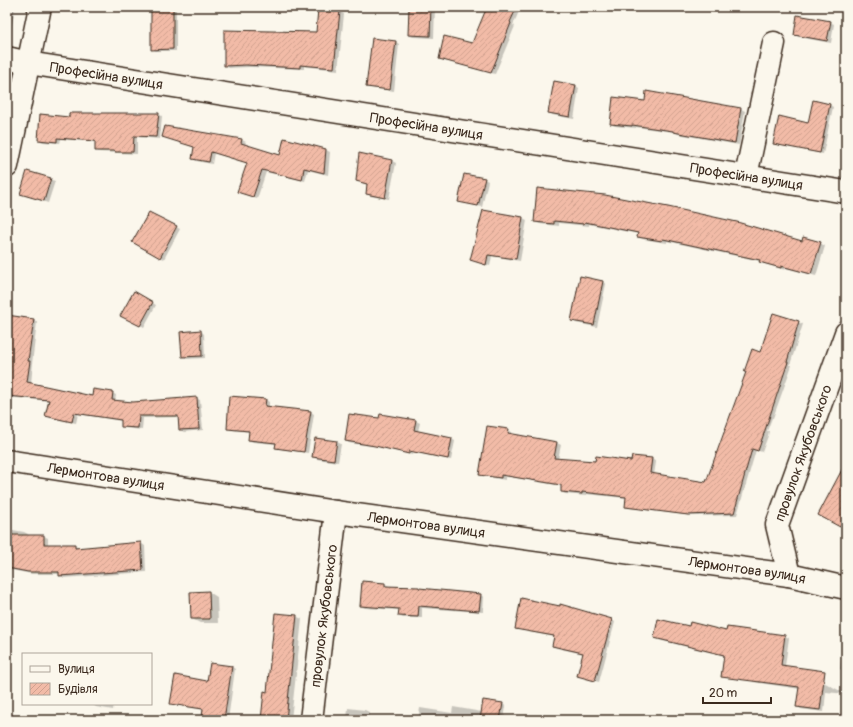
<svg xmlns="http://www.w3.org/2000/svg" width="853" height="727" viewBox="0 0 853 727" font-family="Pangolin,sans-serif">
  <defs>
    <pattern id="building-hatch" width="6" height="6" patternUnits="userSpaceOnUse"><rect width="6" height="6" fill="#f2bba7"/><path d="M-1 1l2-2M0 6l6-6M5 7l2-2" fill="none" stroke="#d0a18f"/></pattern>
  </defs>
  <rect width="100%" height="100%" fill="#fbf7ec"/>
  <filter id="ink" filterUnits="userSpaceOnUse"><feTurbulence type="fractalNoise" baseFrequency=".025" numOctaves="2"/><feDisplacementMap in="SourceGraphic" scale="8" xChannelSelector="R" yChannelSelector="G"/><feConvolveMatrix kernelMatrix="1 2 1 2 8 2 1 2 1" color-interpolation-filters="sRGB"/></filter>
  <g filter="url(#ink)">
    <path fill="#0003" d="M7 7H15L11 31 7 30Z
      M152 7H176V51H156L152 49Z
      M410 7H435L434 38 413 37 409 35Z
      M490 7H521L513 25 515 26 495 74 443 60 440 58 473 44Z
      M319 10 340 12 344 14 338 70 304 66V69L250 67 229 68 225 65 316 33Z
      M830 22 834 24 831 43 799 37 795 35Z
      M396 42 399 44 394 91 371 88 367 86Z
      M576 86 579 88 574 119 553 115 549 113Z
      M647 92 741 109 745 111 739 145 678 134 675 132 636 127V128L615 126 611 124 646 102Z
      M830 105 833 107 823 154 778 145 774 143 809 124Z
      M158 114 162 116 160 139 137 137V154L99 152 96 150V142L61 139 60 143 43 142 39 140 70 118Z
      M166 127 242 140 246 142 245 145 281 157 285 139 326 150 330 152 328 175 308 170 305 181 266 172 257 199 238 192 247 163 214 153 212 164 197 161 193 159 195 147Z
      M360 154 392 161 396 163 389 199 370 196 367 193 368 185 357 181Z
      M27 172 55 181 48 203 21 194Z
      M484 179 488 181 482 207 463 203 459 201Z
      M538 189 803 242 820 243 825 246 816 276 786 268 785 270 765 264 760 261 667 241V243L643 239 638 237 639 234 589 224V226L559 223V226L540 224 535 222Z
      M483 211 523 218 527 220 520 261 492 256 490 266 471 260Z
      M149 213 180 229 164 259 134 242Z
      M603 282 606 284 597 327 576 323 572 320Z
      M135 292 156 305 144 327 122 315Z
      M773 314 803 324 790 365H792L773 418H772L767 431H769L768 436 762 452 756 450 737 515 693 516 630 508 626 506 627 498 586 494V496L565 494 562 492V486L505 476V480L484 476 480 474 508 430 512 432V434L557 443 561 445 558 459 596 463 632 462 633 457 652 459 656 462 654 475 707 483 760 353Z
      M7 316 34 320 37 322 32 364H33L31 383 93 397 112 393 116 395 115 401 133 403 196 398 200 400 203 430 184 432 180 430 179 417 143 418 142 430 126 428 122 426V421L78 414 76 423 50 418 47 415 50 401 7 397Z
      M201 331 204 334 205 358 187 359 183 356Z
      M266 400 269 402V407L311 412 314 414 308 453 280 449 276 447 277 444 253 442 249 440 250 432 232 430 228 428Z
      M381 415 416 421 420 423 418 431 452 439 455 441 451 460 413 452 412 455 380 447 349 443 346 441 380 420Z
      M846 430V441L843 439Z
      M316 439 337 442 341 444 338 462 317 459 313 457Z
      M846 473V525L845 528 820 514Z
      M7 529 24 532 28 534 27 536H44L48 538V545H74L78 547V549L141 543 145 546 146 572 64 578 60 575V574H32L7 569Z
      M385 584 389 586 419 588 422 590 480 595 484 597 483 612 422 608V618H403L399 616 400 610 365 608 361 606Z
      M209 592 217 597 218 623H200L192 619Z
      M296 616 302 619 291 720H262Z
      M612 620 615 622 599 682 578 676 584 654 557 648 553 646 555 637 520 630 516 628Z
      M690 628 727 633 785 636 789 638 785 666 795 667 846 694 826 692 824 712 801 709 797 706 800 689 754 682 725 656 659 640 655 637Z
      M843 641H846V672L840 669Z
      M232 667 235 669 228 720 207 719 203 717 204 710 175 705 171 703Z
      M92 704H114L113 710 96 707Z
      M502 704 506 706 504 720H418L420 708 452 713 453 707 482 712Z
      M348 708 365 710 369 712 368 720H347Z"/>
    <path fill="url(#building-hatch)" stroke="#3b2a1e" d="M151 7H173V49L151 50Z
      M409 7H431L430 36 408 35Z
      M487 7H517L510 22 511 23 491 73 439 59 444 36 472 43Z
      M318 9 340 11 334 68 300 65V68L246 65 224 66V30L316 32Z
      M797 15 831 21 827 41 794 35Z
      M372 38 396 41 390 90 366 87Z
      M554 81 576 85 570 117 548 113Z
      M646 91 741 108 735 143 673 132V131L632 125V126L610 124 613 97 645 101Z
      M813 100 830 104 820 153 773 144 779 116 808 123Z
      M69 113H159L156 137 134 136 133 152H115V151H95V141L57 138V142L38 140 40 114 69 117Z
      M165 126 242 139 241 143 280 155 284 138 326 149 324 173 304 168 302 180 262 170 253 197 237 192 247 163 211 152 209 162 192 159 194 147 162 137Z
      M359 153 392 160 385 198 366 194 367 184 356 181Z
      M27 171 51 178 44 201 20 194Z
      M464 174 485 178 478 206 458 202Z
      M537 188 605 195 668 207 737 222 802 241 803 237 821 242 811 274 781 266V268L759 262 760 260 663 239 662 241 637 237 638 233 585 222 584 224 554 221V224L534 222Z
      M483 210 523 217 516 259 488 255 486 265 470 260Z
      M149 212 177 226 160 258 132 242Z
      M580 276 603 281 594 325 571 321Z
      M134 291 153 302 140 326 120 316Z
      M773 313 799 321 787 362H788L758 451 752 449 734 513 688 515 625 507 626 497 582 492V494L561 492V485L501 475V478L479 475 487 426 509 429 508 433 557 442 554 458 595 461 596 456 631 461 632 456 652 458 650 473 706 482 746 372H744L752 349 760 352Z
      M7 315 34 319 28 361H30L27 382 92 396 93 389 113 392 112 400 133 402 197 397 199 429 179 430 178 416H139L138 428 121 427V420L74 413 72 422 45 416 49 400 7 396Z
      M201 330 202 356 182 357 180 332Z
      M229 396 266 399 265 406 311 411 304 452 275 448 276 443 248 440 249 431 227 429Z
      M349 414 379 418 380 414 416 420 414 430 452 438 448 459 409 451V454L375 446 345 441Z
      M315 438 337 441 334 460 312 457Z
      M846 462V516L840 527 818 515Z
      M7 535H44V544H75V548L141 542 143 570 59 576V572H28L7 568Z
      M362 581 385 583V586L419 587V588L481 594 479 611 419 606 418 617 398 616 399 609 360 606Z
      M209 591 210 619H191L190 592Z
      M521 598 560 606V604L612 619 595 681 577 676 583 653 552 646 554 636 515 629Z
      M275 613 297 615 286 720H261L264 691 267 692Z
      M658 619 689 626 690 622 726 631 727 627 785 635 781 665 825 671 820 710 796 707 799 687 721 677 724 655 654 638Z
      M210 663 232 666 224 720 202 717 203 709 170 704 175 675 207 681Z
      M483 700 503 703 500 720H480Z"/>
    <g fill="none" stroke-linecap="round" stroke-linejoin="round">
      <g stroke="#3b2a1e" stroke-width="25">
        <g id="minor">
          <path id="s1" d="M7 58 28 63 846 192"/>
          <path d="M7 166 40 7"/>
          <path d="M746 176 774 43"/>
          <path id="s2" d="M7 461 336 512 789 575 846 588"/>
          <path id="s3" d="M789 575 777 525 846 333"/>
          <path id="s4" d="M311 720 336 512"/>
        </g>
      </g>
      <use href="#minor" stroke="#fbf7ec" stroke-width="22"/>
    </g>
  </g>
  <g text-anchor="middle" dominant-baseline="central" stroke-width="3" stroke-linejoin="round" paint-order="stroke">
    <g font-size="14" fill="#3b2a1e" stroke="#fbf7ec">
      <text stroke="none"><textPath href="#s1" startOffset="101">Професійна вулиця</textPath></text>
      <text stroke="none"><textPath href="#s1" startOffset="425">Професійна вулиця</textPath></text>
      <text stroke="none"><textPath href="#s1" startOffset="749">Професійна вулиця</textPath></text>
      <text stroke="none"><textPath href="#s3" startOffset="128">провулок Якубовського</textPath></text>
      <text stroke="none"><textPath href="#s2" startOffset="100">Лермонтова вулиця</textPath></text>
      <text stroke="none"><textPath href="#s2" startOffset="424">Лермонтова вулиця</textPath></text>
      <text stroke="none"><textPath href="#s2" startOffset="748">Лермонтова вулиця</textPath></text>
      <text stroke="none"><textPath href="#s4" startOffset="105">провулок Якубовського</textPath></text>
    </g>
  </g>
  <rect width="853" height="727" fill="none" stroke="#fbf7ec" stroke-width="24"/>
  <rect x="12" y="12" width="829" height="703" fill="none" stroke="#3b2a1e" stroke-width="1.5" filter="url(#ink)"/>
  <rect x="22" y="653" width="130" height="52" fill="#fbf7ec" stroke="#aea59a"/>
  <rect x="30" y="666" width="20" height="6" fill="#fbf7ec" stroke="#aea59a"/>
  <text x="58" y="673" font-size="12" fill="#3b2a1e">Вулиця</text>
  <rect x="30" y="683" width="20" height="12" fill="url(#building-hatch)" stroke="#aea59a"/>
  <text x="58" y="693" font-size="12" fill="#3b2a1e">Будівля</text>
  <path d="M703 697v6h68v-6" fill="none" stroke="#3b2a1e" stroke-width="2"/>
  <text x="709" y="697" font-size="12" fill="#3b2a1e" stroke="#fbf7ec" stroke-width="3" paint-order="stroke">20 m</text>
</svg>
